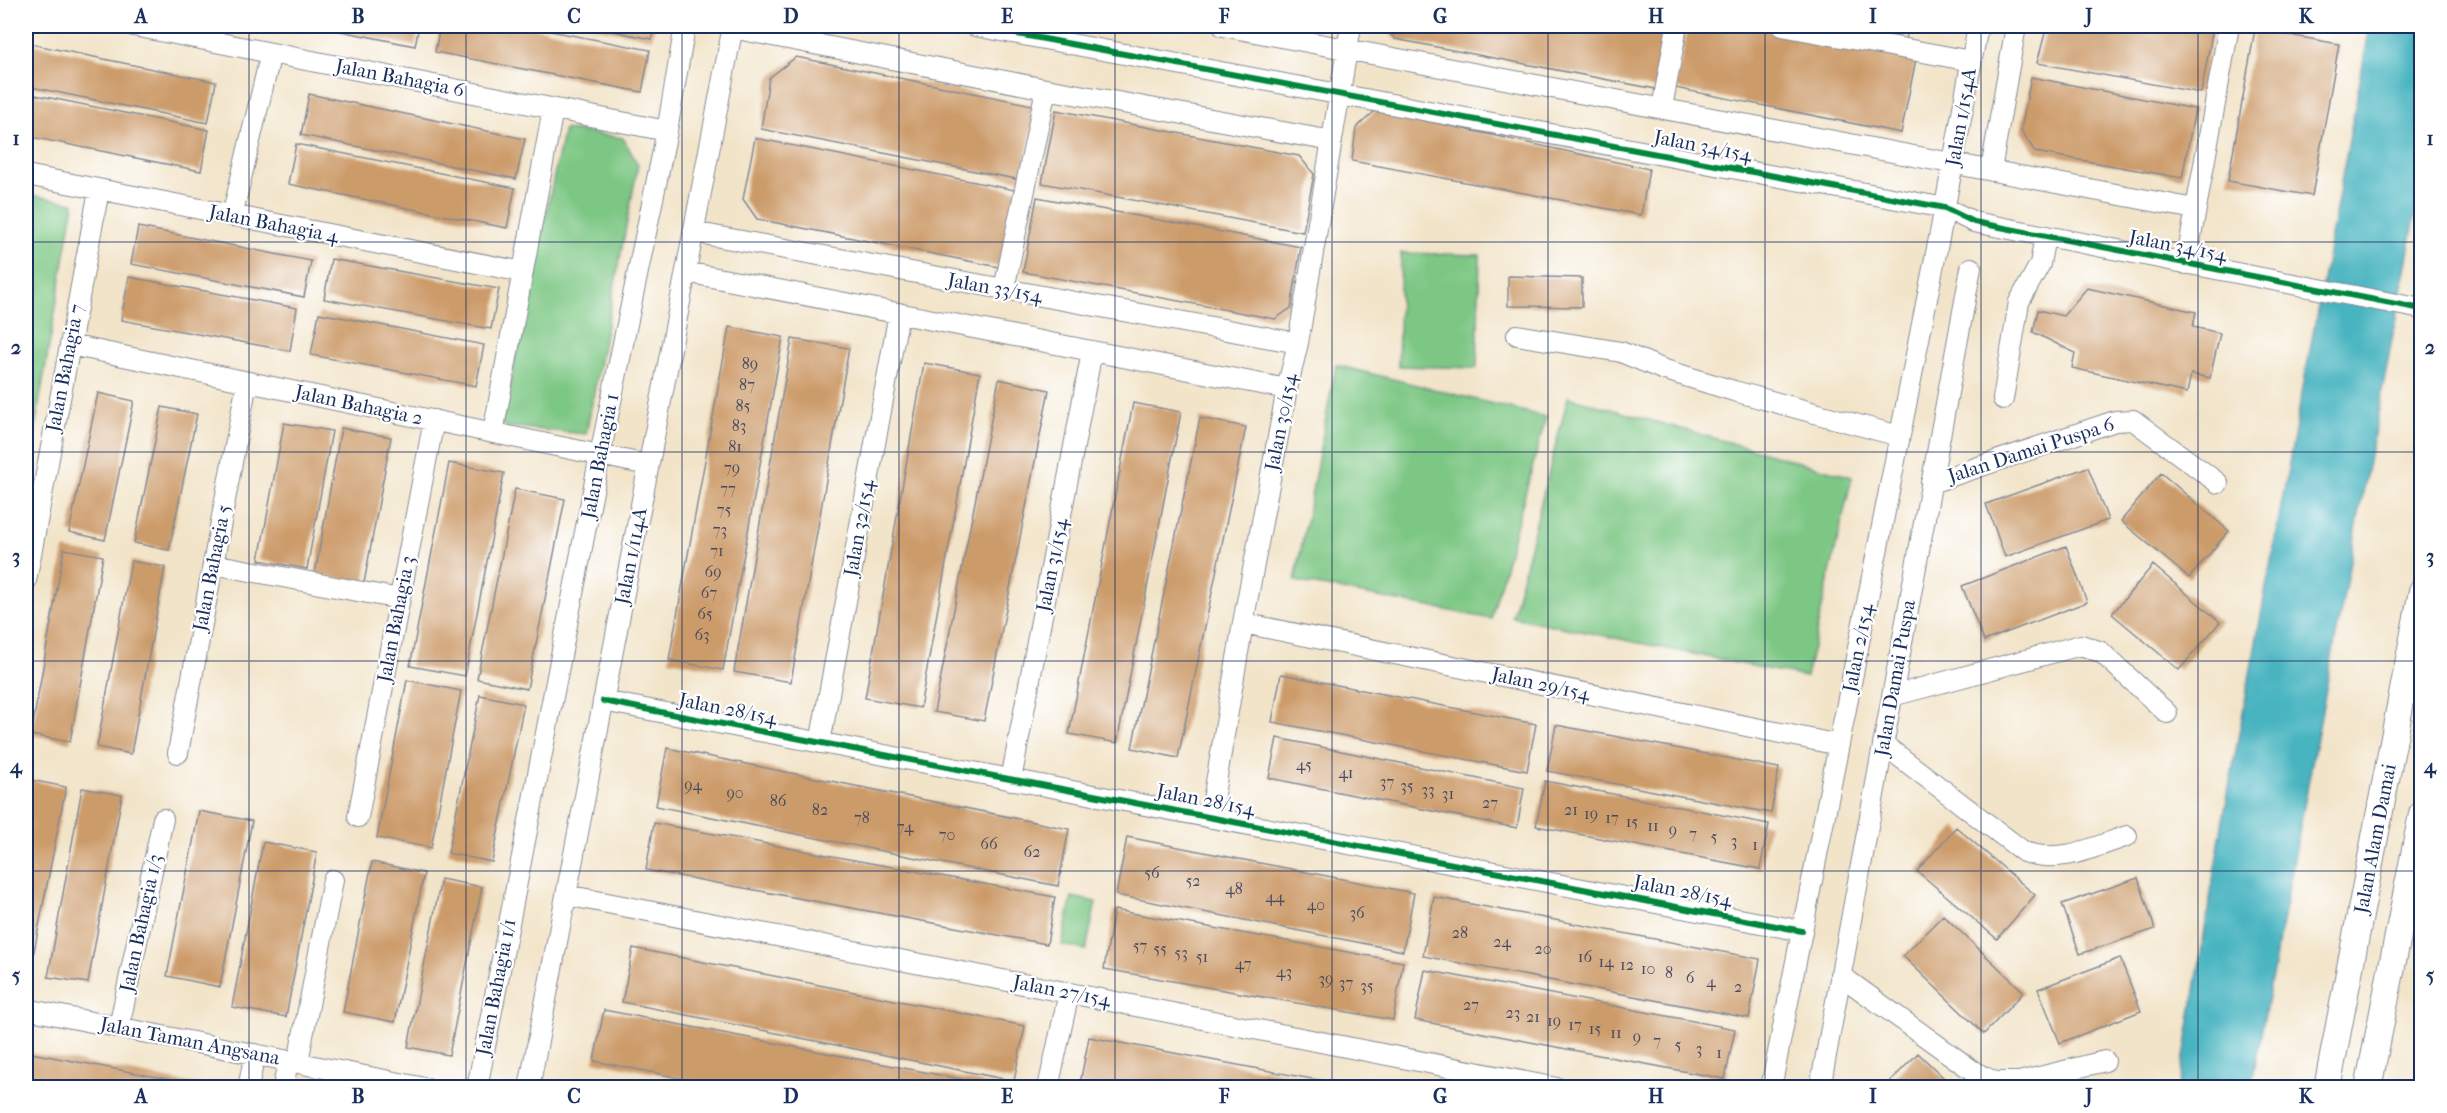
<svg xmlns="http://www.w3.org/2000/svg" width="2447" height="1113" viewBox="0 0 2447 1113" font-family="'IM FELL French Canon',serif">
  <rect width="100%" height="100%" fill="#fff"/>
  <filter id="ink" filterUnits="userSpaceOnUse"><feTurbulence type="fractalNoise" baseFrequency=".0167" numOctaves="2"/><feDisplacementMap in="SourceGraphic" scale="12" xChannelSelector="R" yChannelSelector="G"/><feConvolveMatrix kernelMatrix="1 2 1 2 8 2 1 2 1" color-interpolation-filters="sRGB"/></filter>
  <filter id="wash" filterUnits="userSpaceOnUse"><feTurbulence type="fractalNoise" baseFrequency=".008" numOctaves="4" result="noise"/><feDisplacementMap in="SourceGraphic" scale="24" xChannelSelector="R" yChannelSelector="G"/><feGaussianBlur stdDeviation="1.35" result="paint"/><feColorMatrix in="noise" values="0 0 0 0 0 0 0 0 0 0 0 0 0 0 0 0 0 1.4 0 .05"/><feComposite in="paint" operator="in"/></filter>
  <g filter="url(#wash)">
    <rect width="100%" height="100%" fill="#f2e4c9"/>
    <path fill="#7dc784" stroke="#4c7b71" stroke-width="1.5" d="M564 129 623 138 638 165 586 434 501 426Z
      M26 194 74 203 27 473H26Z
      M1401 253 1480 255 1477 368 1398 366Z
      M1336 365 1546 417 1491 619 1295 581Z
      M1568 397 1852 477 1806 677 1512 617Z
      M1072 897 1096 902 1086 950 1062 945Z"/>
    <path fill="#46b4c0" stroke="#30728f" stroke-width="1.5" d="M2370 26H2421V185L2251 1087 2179 1088 2221 831Z"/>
    <g id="blocks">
      <path fill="#cc9b6b" d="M316 26H419L415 46Z
        M440 26H524L650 50 642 92 435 52Z
        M588 26H655L652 39Z
        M1383 26H1668L1656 89 1395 39Z
        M1688 26H1749L1916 59 1901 133 1675 88Z
        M1840 26H1909L1906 39Z
        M2047 26H2200L2213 28 2201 93 2037 63Z
        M2255 29 2339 44 2312 196 2228 181Z
        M26 43 216 82 208 123 26 86Z
        M796 57 1037 106 1021 180 761 129 769 78Z
        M2031 77 2195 109 2182 178 2035 152 2021 130Z
        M26 93 209 130 201 171 26 136Z
        M309 94 525 139 516 179 301 135Z
        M1056 110 1299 156 1314 174 1303 232 1042 183Z
        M1376 110 1649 169 1641 215 1352 161 1356 128Z
        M755 138 1020 191 1004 268 757 219 743 199Z
        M296 144 515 188 507 228 288 184Z
        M1037 197 1301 247 1291 308 1275 319 1023 272Z
        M138 227 311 261 304 297 131 264Z
        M331 259 499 289 491 329 324 299Z
        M1508 276 1582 278V307L1508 306Z
        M129 277 297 308 290 351 121 320Z
        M2087 288 2196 312 2193 327 2220 333 2210 378 2191 374 2187 393 2072 368 2075 353 2033 332 2038 310 2063 316Z
        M319 313 484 345 476 386 311 355Z
        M729 327 783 337 723 670 669 660Z
        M792 339 849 348 791 682 734 672Z
        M924 363 980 373 920 708 865 698Z
        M999 379 1049 390 984 721 934 712Z
        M98 393 134 401 105 540 69 532Z
        M1133 403 1181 412 1117 743 1069 734Z
        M162 407 197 414 169 550 134 543Z
        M1200 418 1246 427 1178 758 1132 748Z
        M284 423 332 431 307 569 259 560Z
        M341 428 391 437 364 583 315 574Z
        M449 463 504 473 465 676 410 666Z
        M2088 467 2108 520 2005 557 1986 504Z
        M2161 473 2229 531 2189 578 2121 521Z
        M515 489 565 499 527 689 477 679Z
        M2066 546 2087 602 1984 641 1962 586Z
        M64 549 103 556 70 742 31 735Z
        M131 561 165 567 131 754 97 747Z
        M2153 565 2220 622 2179 670 2112 614Z
        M1281 674 1536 724 1527 771 1272 722Z
        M407 680 461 691 431 848 377 838Z
        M480 695 524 704 492 862 448 853Z
        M1556 725 1779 768 1771 813 1547 771Z
        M1277 738 1524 788 1517 828 1269 778Z
        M667 748 1069 829 1058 886 656 806Z
        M26 779 66 787 30 972 26 971Z
        M1545 781 1769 824 1760 869 1536 826Z
        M82 788 122 795 88 983 48 977Z
        M199 811 252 821 220 987 167 976Z
        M654 823 1055 897 1047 944 646 870Z
        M1956 827 2035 895 1997 939 1917 871Z
        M1127 837 1414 893 1403 951 1116 895Z
        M263 842 317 852 286 1017 232 1007Z
        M372 862 424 873 395 1022 343 1012Z
        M2138 878 2155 929 2080 954 2062 904Z
        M441 879 482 887 449 1055 408 1047Z
        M1434 897 1760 959 1749 1018 1423 956Z
        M1114 910 1403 962 1393 1020 1104 969Z
        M1943 915 2024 992 1984 1034 1903 956Z
        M633 948 1025 1026 1014 1081 622 1002Z
        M2120 958 2141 1011 2060 1043 2038 989Z
        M1425 970 1735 1029 1725 1079 1415 1020Z
        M604 1010 997 1086 996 1088H730L594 1061Z
        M1089 1037 1350 1086V1088H1079Z
        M26 1052 204 1086V1088H26Z
        M1918 1053 1945 1079 1954 1088H1884Z"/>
    </g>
  </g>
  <g filter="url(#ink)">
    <use href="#blocks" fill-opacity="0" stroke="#868a94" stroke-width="1.5"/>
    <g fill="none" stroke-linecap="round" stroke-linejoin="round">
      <g stroke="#868a94" stroke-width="22">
        <path id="minor" d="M134 26 667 131
          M975 26 1945 208 1974 222 2422 309
          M1223 26 2195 209
          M1782 26 1971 61
          M732 28 1046 89 1332 141
          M1662 108 1677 26
          M1991 170 2016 26
          M26 175 523 272
          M232 216 271 53
          M693 232 1298 343
          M2186 264 2229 26
          M686 272 1287 389
          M1004 289 1046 89
          M1517 335 1621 352 1662 369 1734 391 1899 436
          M70 345 648 465
          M2003 399 2019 302 2040 264 2045 236
          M493 433 553 109
          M1931 483 2115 421 2133 420 2218 483
          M213 564 400 599
          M26 581 99 190
          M1243 623 1839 745
          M1892 696 2081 645 2101 652 2167 713
          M603 701 1802 931
          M820 743 899 313
          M1883 744 2024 852C2060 864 2092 848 2127 836
          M178 753 247 382
          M1011 780 1092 351
          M358 817 434 420
          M1210 818 1243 623 1287 389 1298 343 1351 26
          M566 895 1557 1088
          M1840 975 1973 1071 1995 1082H2019L2105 1061
          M26 1009 425 1088
          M119 1027 163 819
          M298 1062 333 880
          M248 1088 255 1054
          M283 1088 288 1060
          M477 1088 600 455 667 131 685 26
          M529 1088 733 26
          M1048 1088 1069 993
          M1771 1088 1941 228 1978 26
          M1820 1088 1971 268"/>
      </g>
      <g stroke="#868a94" stroke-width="28">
        <g id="major">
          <path id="s1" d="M2327 1088 2422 591"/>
          <path d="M2368 1088 2422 814"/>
        </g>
      </g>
      <use href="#minor" stroke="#fff" stroke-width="20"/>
      <use href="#major" stroke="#fff" stroke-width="26"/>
      <g stroke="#fff" stroke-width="10">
        <path id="cycleway" d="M975 26 1945 208 1974 222 2422 309
          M603 701 1802 931"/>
      </g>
      <use href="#cycleway" stroke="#00873e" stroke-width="6"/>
    </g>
  </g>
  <path fill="none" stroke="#1b2f5e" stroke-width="1.5" stroke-opacity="0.55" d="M249 26V1088M466 26V1088M682 26V1088M899 26V1088M1115 26V1088M1332 26V1088M1548 26V1088M1765 26V1088M1981 26V1088M2198 26V1088M26 242H2422M26 452H2422M26 661H2422M26 871H2422"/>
  <g text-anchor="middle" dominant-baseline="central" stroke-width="4.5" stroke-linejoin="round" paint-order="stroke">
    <g font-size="16" fill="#474a61">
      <text x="750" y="363">89</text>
      <text x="747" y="384">87</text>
      <text x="743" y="405">85</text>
      <text x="739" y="425">83</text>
      <text x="735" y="446">81</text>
      <text x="732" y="467">79</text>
      <text x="728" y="488">77</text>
      <text x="724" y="509">75</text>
      <text x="720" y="529">73</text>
      <text x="717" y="550">71</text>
      <text x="713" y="571">69</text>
      <text x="709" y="592">67</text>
      <text x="705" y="613">65</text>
      <text x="702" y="634">63</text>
      <text x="1304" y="764">45</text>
      <text x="1346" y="772">41</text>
      <text x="1387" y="781">37</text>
      <text x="693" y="784">94</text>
      <text x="1407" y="785">35</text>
      <text x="1428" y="789">33</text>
      <text x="735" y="792">90</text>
      <text x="1448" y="793">31</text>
      <text x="778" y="800">86</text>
      <text x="1490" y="802">27</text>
      <text x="820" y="809">82</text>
      <text x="1571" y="809">21</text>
      <text x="1591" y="813">19</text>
      <text x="862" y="817">78</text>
      <text x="1612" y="817">17</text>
      <text x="1632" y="821">15</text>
      <text x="1653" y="825">11</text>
      <text x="905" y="826">74</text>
      <text x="1673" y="829">9</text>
      <text x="1693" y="833">7</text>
      <text x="947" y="834">70</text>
      <text x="1714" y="836">5</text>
      <text x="1734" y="840">3</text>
      <text x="989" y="843">66</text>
      <text x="1755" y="844">1</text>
      <text x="1032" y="851">62</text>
      <text x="1152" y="872">56</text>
      <text x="1193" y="880">52</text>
      <text x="1234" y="888">48</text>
      <text x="1275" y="896">44</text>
      <text x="1316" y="904">40</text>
      <text x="1357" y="912">36</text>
      <text x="1460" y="932">28</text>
      <text x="1502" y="941">24</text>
      <text x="1140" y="945">57</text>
      <text x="1160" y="948">55</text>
      <text x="1543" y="948">20</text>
      <text x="1181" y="952">53</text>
      <text x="1202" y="956">51</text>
      <text x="1585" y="956">16</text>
      <text x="1606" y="961">14</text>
      <text x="1243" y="963">47</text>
      <text x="1627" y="964">12</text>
      <text x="1648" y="968">10</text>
      <text x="1284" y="971">43</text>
      <text x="1669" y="972">8</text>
      <text x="1690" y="977">6</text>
      <text x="1326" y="978">39</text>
      <text x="1711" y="981">4</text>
      <text x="1346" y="982">37</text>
      <text x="1367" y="985">35</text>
      <text x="1738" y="986">2</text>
      <text x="1471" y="1004">27</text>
      <text x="1513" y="1012">23</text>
      <text x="1533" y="1016">21</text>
      <text x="1554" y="1020">19</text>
      <text x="1575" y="1024">17</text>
      <text x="1595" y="1028">15</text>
      <text x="1616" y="1032">11</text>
      <text x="1637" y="1036">9</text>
      <text x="1657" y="1040">7</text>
      <text x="1678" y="1044">5</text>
      <text x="1699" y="1048">3</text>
      <text x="1719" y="1052">1</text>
    </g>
    <g font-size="20" fill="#1b2f5e" stroke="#fff">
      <text transform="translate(400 78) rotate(11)">Jalan Bahagia 6</text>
      <text transform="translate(1961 117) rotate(-80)">Jalan 1/154A</text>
      <text transform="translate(1703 146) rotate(11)">Jalan 34/154</text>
      <text transform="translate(274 224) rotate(11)">Jalan Bahagia 4</text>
      <text transform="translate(2178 246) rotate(11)">Jalan 34/154</text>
      <text transform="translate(995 288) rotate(10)">Jalan 33/154</text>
      <text transform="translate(65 368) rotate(-79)">Jalan Bahagia 7</text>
      <text transform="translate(359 405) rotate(12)">Jalan Bahagia 2</text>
      <text transform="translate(1281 422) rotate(-79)">Jalan 30/154</text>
      <text transform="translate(2031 450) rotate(-18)">Jalan Damai Puspa 6</text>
      <text transform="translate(600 456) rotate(-79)">Jalan Bahagia 1</text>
      <text transform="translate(859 528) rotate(-80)">Jalan 32/154</text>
      <text transform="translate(631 556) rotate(-79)">Jalan 1/114A</text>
      <text transform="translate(1052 565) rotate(-79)">Jalan 31/154</text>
      <text transform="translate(212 568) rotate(-79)">Jalan Bahagia 5</text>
      <text transform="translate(396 619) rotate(-79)">Jalan Bahagia 3</text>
      <text transform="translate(1858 648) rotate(-79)">Jalan 2/154</text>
      <text transform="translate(1895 678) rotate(-80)">Jalan Damai Puspa</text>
      <text transform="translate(1541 684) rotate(12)">Jalan 29/154</text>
      <text transform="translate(728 709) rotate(11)">Jalan 28/154</text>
      <text transform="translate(1206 800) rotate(11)">Jalan 28/154</text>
      <text stroke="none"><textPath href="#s1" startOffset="254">Jalan Alam Damai</textPath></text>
      <text transform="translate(1683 891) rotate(11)">Jalan 28/154</text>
      <text transform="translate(141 923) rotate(-78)">Jalan Bahagia 1/3</text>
      <text transform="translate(496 987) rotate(-79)">Jalan Bahagia 1/1</text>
      <text transform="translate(1062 991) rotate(11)">Jalan 27/154</text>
      <text transform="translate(190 1041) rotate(11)">Jalan Taman Angsana</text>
    </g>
  </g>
  <rect width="2447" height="1113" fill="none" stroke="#fff" stroke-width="66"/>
  <rect x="33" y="33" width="2381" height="1047" fill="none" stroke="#1b2f5e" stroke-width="2"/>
  <g font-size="20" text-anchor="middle" font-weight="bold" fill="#1b2f5e">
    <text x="141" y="23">A</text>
    <text x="358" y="23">B</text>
    <text x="574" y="23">C</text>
    <text x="791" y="23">D</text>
    <text x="1007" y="23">E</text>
    <text x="1224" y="23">F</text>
    <text x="1440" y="23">G</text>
    <text x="1656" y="23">H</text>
    <text x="1873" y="23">I</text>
    <text x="2089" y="23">J</text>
    <text x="2306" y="23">K</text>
    <text x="16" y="145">1</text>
    <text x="2430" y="145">1</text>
    <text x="16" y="354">2</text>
    <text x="2430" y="354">2</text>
    <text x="16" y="563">3</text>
    <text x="2430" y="563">3</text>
    <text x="16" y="773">4</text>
    <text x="2430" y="773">4</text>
    <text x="16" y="982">5</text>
    <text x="2430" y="982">5</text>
    <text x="141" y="1103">A</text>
    <text x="358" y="1103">B</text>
    <text x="574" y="1103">C</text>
    <text x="791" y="1103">D</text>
    <text x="1007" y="1103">E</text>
    <text x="1224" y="1103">F</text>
    <text x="1440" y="1103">G</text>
    <text x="1656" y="1103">H</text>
    <text x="1873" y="1103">I</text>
    <text x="2089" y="1103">J</text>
    <text x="2306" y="1103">K</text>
  </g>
</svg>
